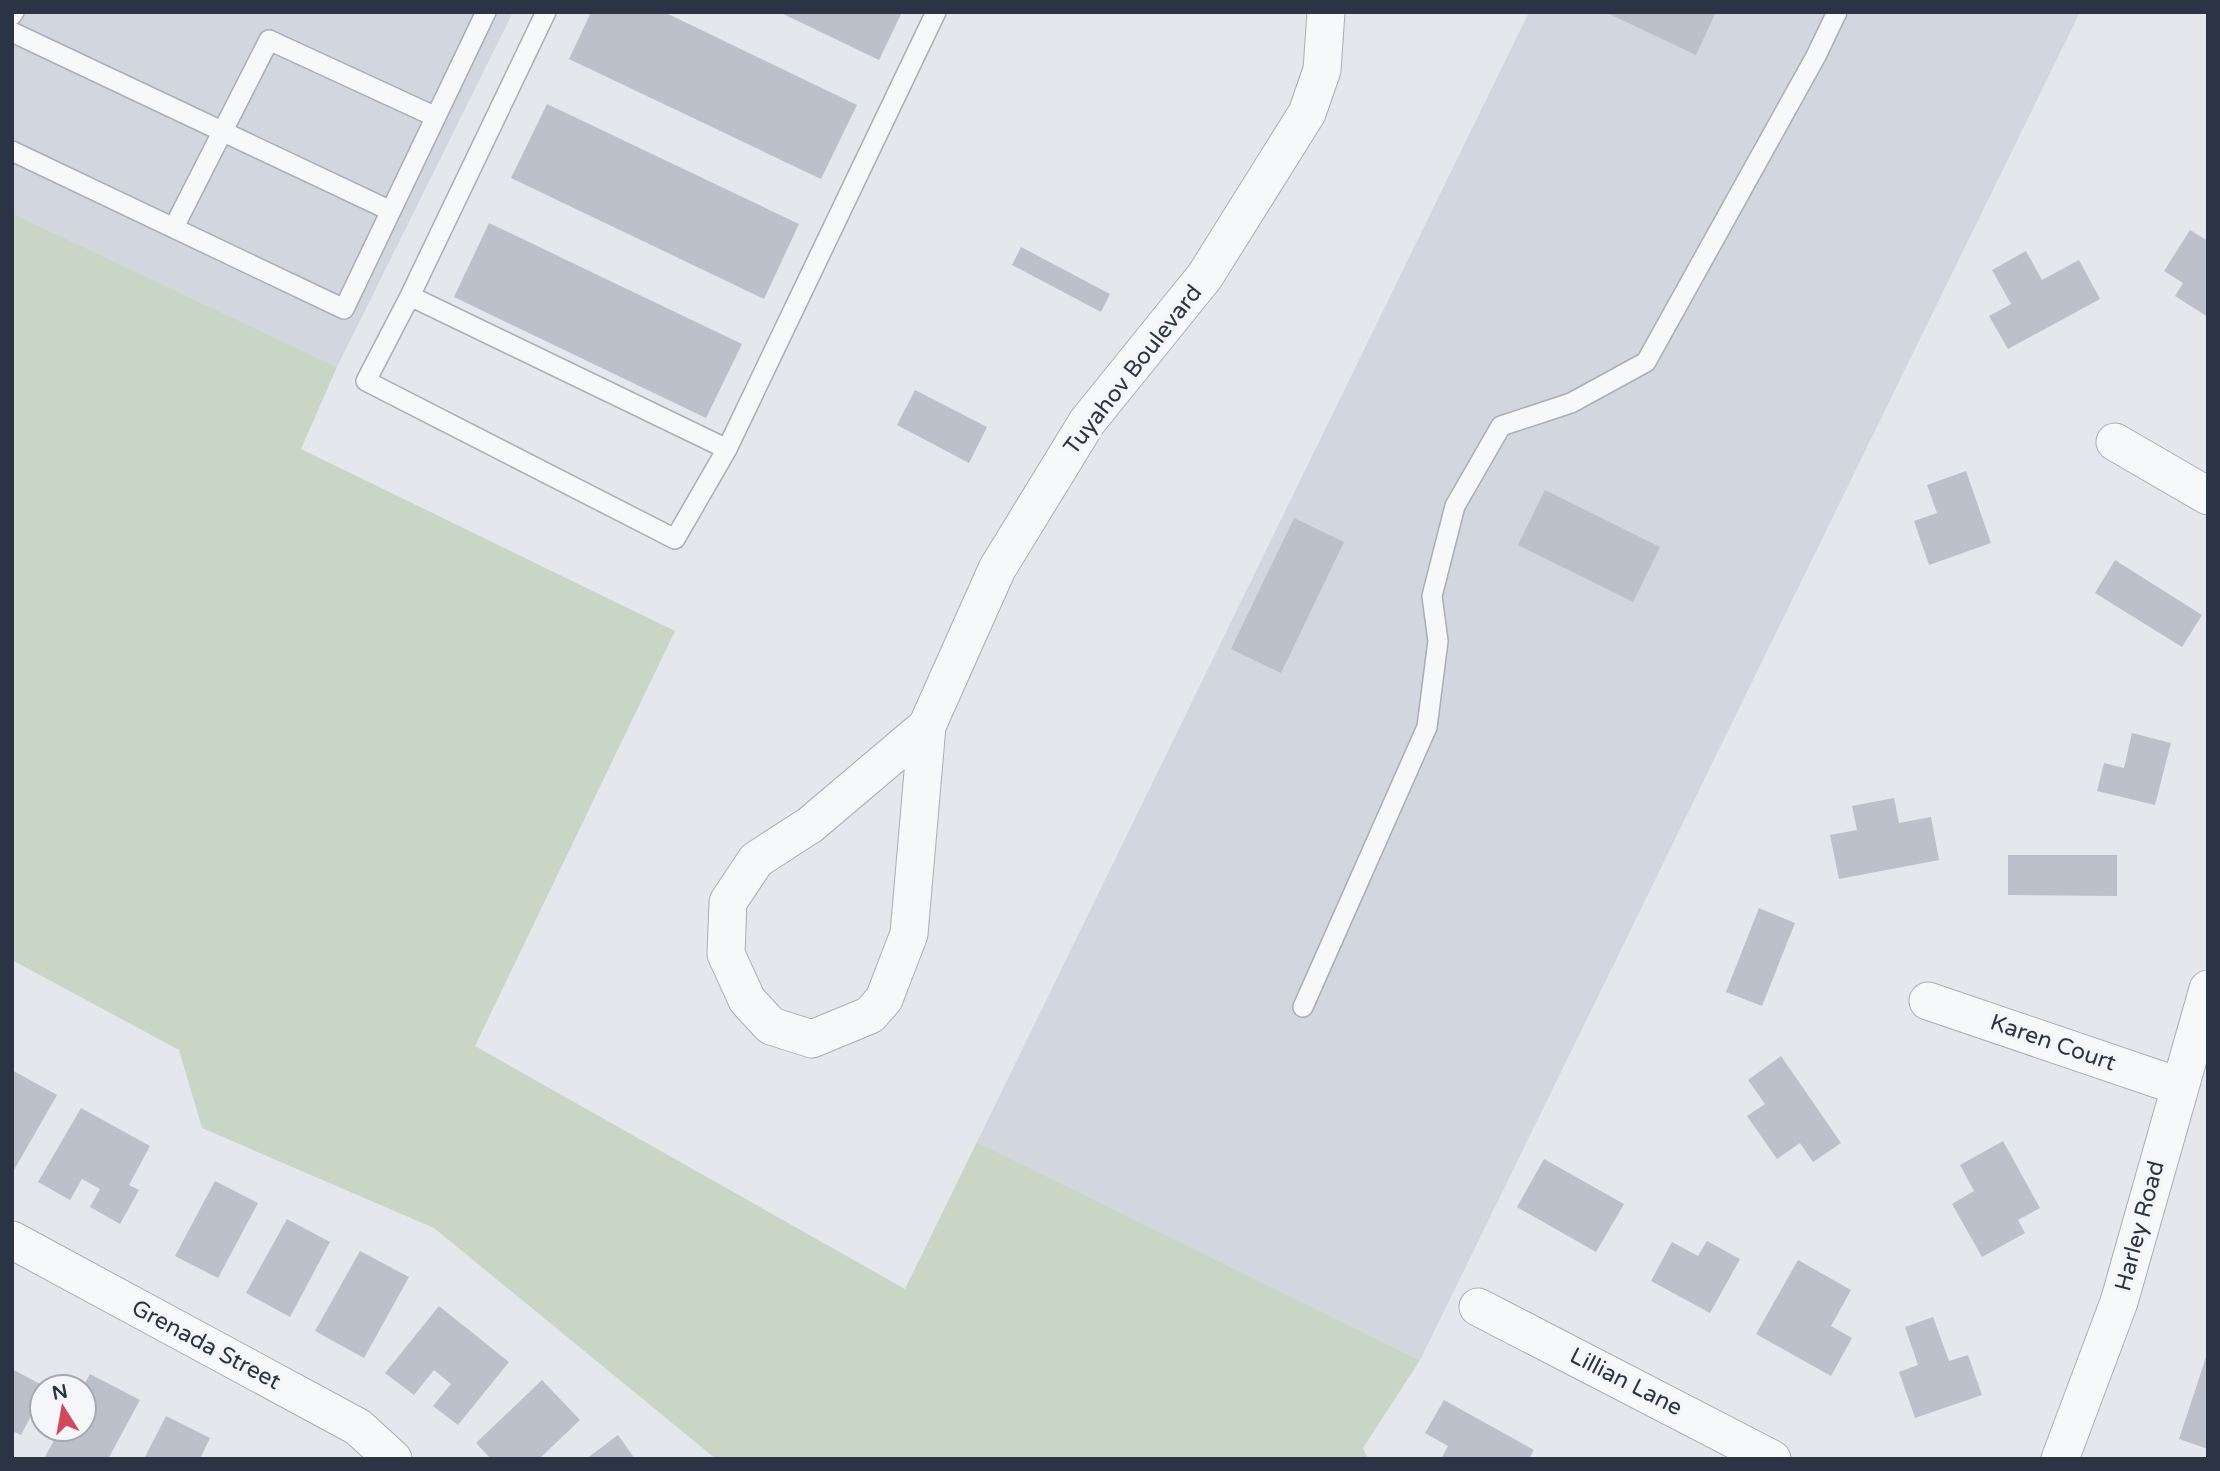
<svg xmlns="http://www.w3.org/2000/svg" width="2220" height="1471" viewBox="0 0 2220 1471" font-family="'Varela Round',sans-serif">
  <rect width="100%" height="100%" fill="#e4e7ec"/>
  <path fill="#d2d6de" d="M12 12H513L337 367 12 213Z
    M1529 12H2080L1420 1360 977 1142Z"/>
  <path fill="#c9d6c5" d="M12 213 337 367 301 449 675 631 475 1046 905 1289 977 1142 1420 1360 1363 1448 1368 1459H716L434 1228 202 1128 179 1050 12 960Z"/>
  <path fill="#bbc0ca" d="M591 12H664L857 105 821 179 569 59Z
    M779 12H902L879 60Z
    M1605 12H1716L1696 55Z
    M547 104 799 224 764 299 511 178Z
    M489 223 742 344 706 418 454 297Z
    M2190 230 2208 241V317L2175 296 2183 283 2164 271Z
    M1021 247 1110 294 1101 312 1012 265Z
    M2026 251 2042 280 2079 260 2100 299 2008 349 1989 316 2011 304 1992 270Z
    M915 390 987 427 969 463 897 425Z
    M1966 471 1991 543 1929 565 1914 521 1937 513 1927 485Z
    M1545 490 1660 547 1633 602 1518 545Z
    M1294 518 1344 542 1281 673 1231 649Z
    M2115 560 2202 615 2182 647 2095 593Z
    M2132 733 2171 743 2155 805 2097 791 2104 763 2124 768Z
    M1894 798 1899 823 1931 817 1939 860 1839 879 1830 835 1857 830 1852 806Z
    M2008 855H2117V896L2008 895Z
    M1759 908 1795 923 1762 1006 1726 992Z
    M1781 1056 1841 1143 1813 1162 1800 1143 1777 1159 1747 1116 1765 1104 1748 1080Z
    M12 1070 57 1095 14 1170 12 1168Z
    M81 1108 150 1146 129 1185 139 1190 120 1224 90 1207 100 1189 82 1179 70 1200 38 1182Z
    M2003 1141 2040 1208 2018 1220 2025 1233 1982 1257 1952 1204 1974 1191 1960 1165Z
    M1544 1159 1624 1204 1596 1252 1517 1207Z
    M215 1181 258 1203 218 1278 175 1256Z
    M287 1219 330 1242 290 1317 246 1293Z
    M1707 1241 1740 1259 1710 1313 1651 1281 1672 1242 1698 1256Z
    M360 1251 409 1277 364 1358 315 1331Z
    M1798 1260 1851 1290 1831 1326 1852 1338 1831 1376 1756 1334Z
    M439 1306 509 1362 458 1425 433 1406 451 1384 434 1370 414 1395 385 1373Z
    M1933 1317 1949 1361 1968 1355 1982 1395 1915 1418 1899 1372 1918 1365 1905 1327Z
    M2207 1354H2208V1449L2179 1439Z
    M12 1369 42 1385V1395L21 1435 12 1431Z
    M90 1374 140 1400 108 1459H44L60 1429H84L83 1387Z
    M542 1380 580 1420 539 1459H491L476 1443Z
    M1444 1400 1534 1450 1529 1459H1441L1448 1446 1425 1433Z
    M166 1416 210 1438 200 1459H144Z
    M618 1435 635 1459H586Z"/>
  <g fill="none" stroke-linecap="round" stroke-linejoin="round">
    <g stroke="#a9aeb7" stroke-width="22">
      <path id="service" d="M546 12 410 296 727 449 936 12
        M12 15 14 12
        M12 32 391 211
        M12 151 344 309 486 12
        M174 227 269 40 436 117
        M410 296 366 381 675 539 727 449
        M1303 1007 1427 727 1438 641 1432 596 1455 506 1501 426 1571 403 1646 362 1816 56 1837 12"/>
    </g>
    <g stroke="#a9aeb7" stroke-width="39">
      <path id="minor" d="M2115 442 2208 496
        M927 726 997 569 1087 422 1205 276 1307 113 1322 70 1326 12
        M927 726 909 934 884 999 870 1015 812 1039 771 1026 747 1000 726 954 728 902 756 860 810 825Z
        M1928 1001 2178 1086
        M12 1240 358 1427 393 1459
        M1478 1307 1772 1459
        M2060 1459 2119 1302 2208 989"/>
    </g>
    <use href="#service" stroke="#f7f8fa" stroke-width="19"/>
    <use href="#minor" stroke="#f7f8fa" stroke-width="37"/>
  </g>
  <g text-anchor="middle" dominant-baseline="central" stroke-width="7" stroke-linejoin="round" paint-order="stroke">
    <g font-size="23" fill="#2b3445" stroke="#f4f6f9">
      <text transform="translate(1133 370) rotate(-52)">Tuyahov Boulevard</text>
      <text transform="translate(2053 1043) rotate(19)">Karen Court</text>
      <text transform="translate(2140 1226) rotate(-75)">Harley Road</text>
      <text transform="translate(206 1345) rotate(28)">Grenada Street</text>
      <text transform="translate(1626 1382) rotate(27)">Lillian Lane</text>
    </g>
  </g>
  <rect width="2220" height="1471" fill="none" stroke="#2b3445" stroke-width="28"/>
  <g transform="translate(63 1408) rotate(349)"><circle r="33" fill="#f4f6f9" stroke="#a4a8b1" stroke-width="2"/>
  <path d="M0-5L12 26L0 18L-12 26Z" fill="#d1495b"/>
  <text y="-10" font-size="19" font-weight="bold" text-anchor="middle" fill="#2b3445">N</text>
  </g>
</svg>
